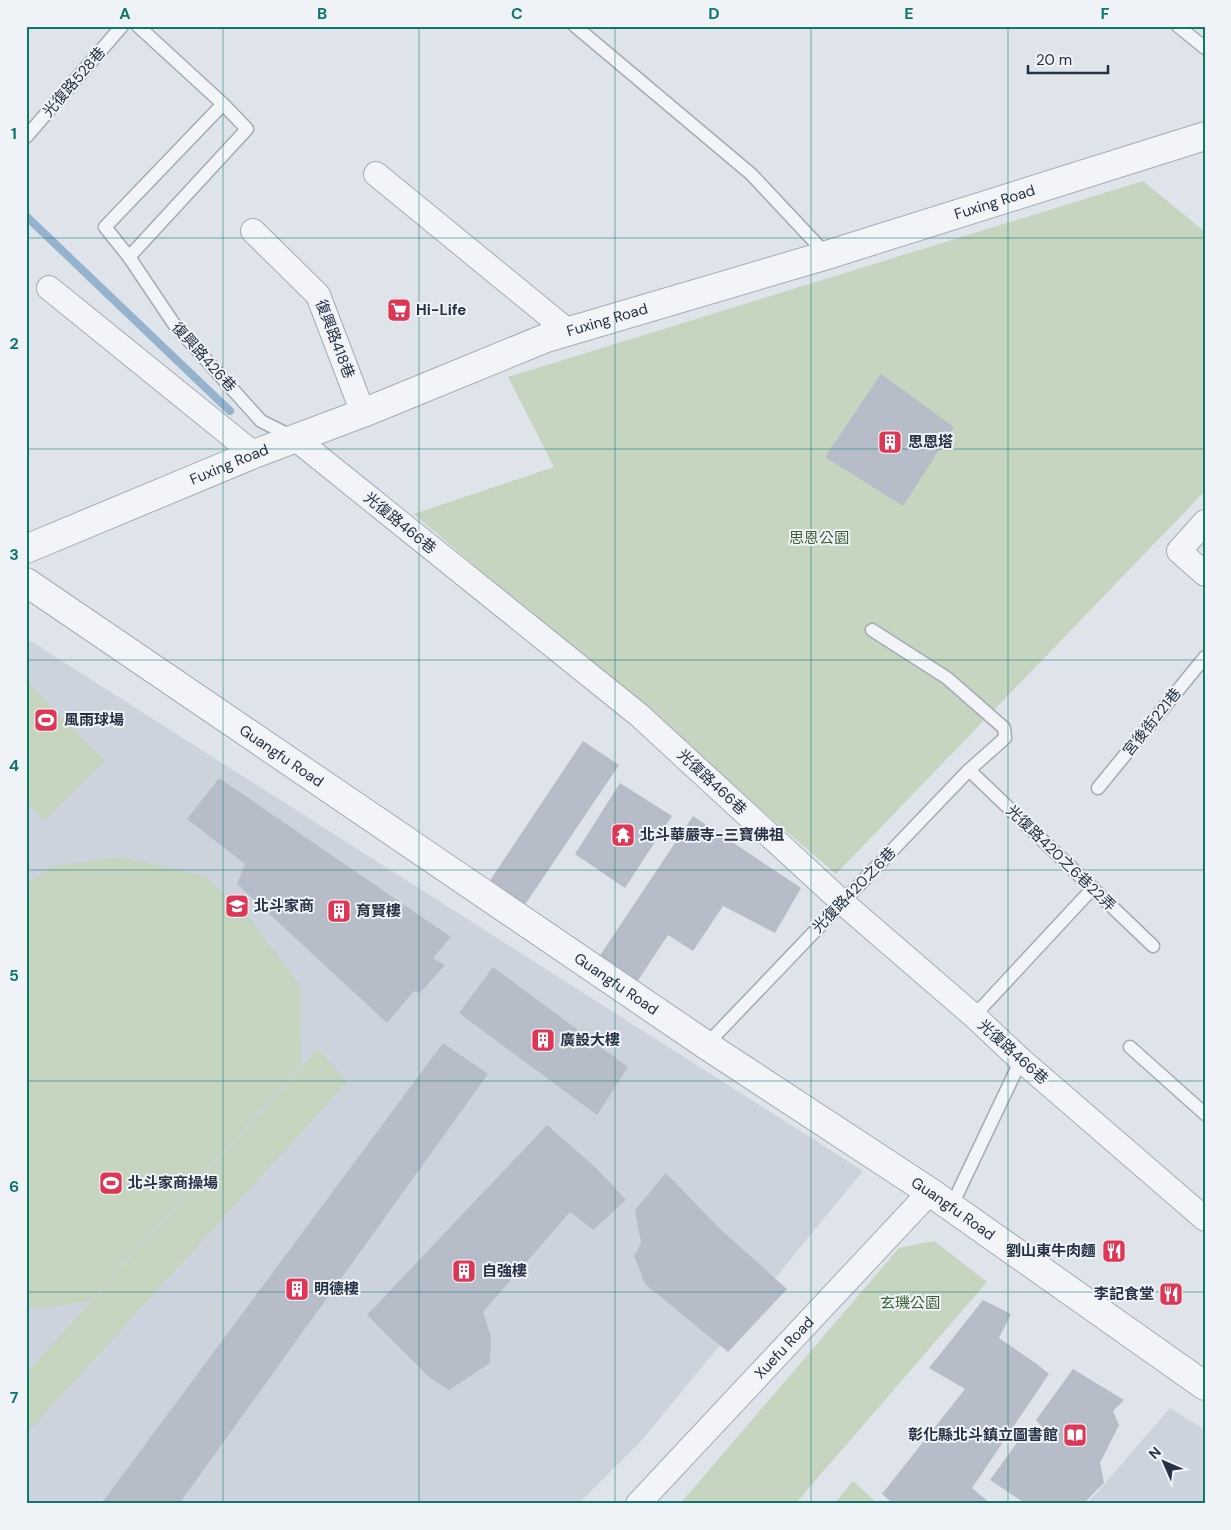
<svg xmlns="http://www.w3.org/2000/svg" width="1231" height="1530" viewBox="0 0 1231 1530" font-family="'DM Sans','Noto Sans TC',sans-serif">
  <rect width="100%" height="100%" fill="#dfe4ea"/>
  <path fill="#cdd3dc" d="M26 642H32L863 1171 642 1440 578 1504H26Z
    M1170 1408 1205 1430V1504H1087Z"/>
  <path fill="#c5d5bf" d="M1143 181 1205 232V491L836 874 414 514 554 467 508 377Z
    M26 680 105 761 44 821 26 802Z
    M120 857 205 876 250 919 300 986 301 1065 90 1301 43 1308 26 1307V885L51 867Z
    M318 1049 347 1082 26 1434V1374Z
    M934 1241 987 1282 795 1504H680L899 1248Z
    M853 1481 878 1504H834Z"/>
  <g fill="none" stroke-linecap="round" stroke-linejoin="round">
    <path stroke="#96b3ce" stroke-width="8" d="M26 216 230 411"/>
  </g>
  <path fill="#b6bdc8" d="M881 374 954 427 903 506 825 457Z
    M583 741 619 765 522 909 487 885Z
    M219 778 451 937 433 958 445 965 420 993 414 991 387 1023 237 884 245 864 187 819Z
    M620 783 672 816 625 888 575 854Z
    M693 816 801 888 775 933 723 906 693 951 668 935 637 982 599 957Z
    M493 967 628 1067 597 1115 459 1013Z
    M443 1043 488 1074 179 1504H101Z
    M547 1125 594 1166 626 1200 593 1230 570 1212 483 1312 491 1337 490 1363 449 1390 429 1377 367 1315Z
    M666 1173 718 1227 787 1289 728 1352 645 1284 634 1256 641 1243 635 1210Z
    M983 1300 1011 1314 999 1338 1037 1364 1049 1374 972 1488 991 1504H894L882 1494 965 1389 929 1368Z
    M1073 1369 1124 1400 1113 1411 1119 1425 1100 1463 1104 1483 1083 1504H1026L990 1480 1024 1433 1034 1437 1043 1428 1036 1420Z"/>
  <g fill="none" stroke-linecap="round" stroke-linejoin="round">
    <g stroke="#a4abb5" stroke-width="15">
      <path id="service" d="M575 26 751 174 827 255
        M1178 26 1205 48
        M223 104 105 227 129 257 174 324 261 421 293 437
        M26 137 122 26
        M129 257 247 129 223 104 138 26
        M969 770 1153 946
        M1098 788 1205 657
        M974 1016 1093 888
        M706 1045 969 770 1005 738 1004 728 947 678 872 630
        M1130 1047 1205 1114
        M951 1207 1021 1060"/>
    </g>
    <g stroke="#a4abb5" stroke-width="26">
      <g id="minor">
        <path d="M376 174 569 332"/>
        <path d="M253 231 318 295 363 413"/>
        <path d="M49 288 254 454"/>
        <path d="M296 439 639 715 842 902 974 1016 1021 1060 1205 1219"/>
        <path d="M1205 522 1179 551 1205 574"/>
        <path id="s1" d="M638 1504 930 1192"/>
      </g>
    </g>
    <g stroke="#a4abb5" stroke-width="30">
      <g id="tertiary">
        <path id="s2" d="M26 549 254 454 363 413 546 338 827 255 1205 136"/>
        <path id="s3" d="M26 582 706 1045 930 1192 1205 1386"/>
      </g>
    </g>
    <use href="#service" stroke="#f2f4f8" stroke-width="12"/>
    <use href="#minor" stroke="#f2f4f8" stroke-width="24"/>
    <use href="#tertiary" stroke="#f2f4f8" stroke-width="28"/>
  </g>
  <path fill="none" stroke="#0f766e" stroke-width="1" stroke-opacity="0.55" d="M223 26V1504M419 26V1504M615 26V1504M811 26V1504M1008 26V1504M26 238H1205M26 449H1205M26 660H1205M26 870H1205M26 1081H1205M26 1292H1205"/>
  <defs>
    <g id="supermarket-square" transform="scale(1.25)"><rect x="-9" y="-9" width="18" height="18" rx="4" fill="#de3655" stroke="#eff3f7"/><path d="M-6-5.5h2.5l.6 2H6L4.5 2H-2.5L-4.4-4H-6ZM-1.5 3.2a1.3 1.3 0 1 0 .1 0ZM3 3.2a1.3 1.3 0 1 0 .1 0Z" fill="#fff"/></g>
    <g id="building-square" transform="scale(1.25)"><rect x="-9" y="-9" width="18" height="18" rx="4" fill="#de3655" stroke="#eff3f7"/><path d="M-4-6H4V6H1V3H-1V6H-4ZM-2.5-4.3h1.7v1.8h-1.7ZM.8-4.3h1.7v1.8H.8ZM-2.5-1h1.7V.8h-1.7ZM.8-1h1.7V.8H.8Z" fill="#fff"/></g>
    <g id="stadium-square" transform="scale(1.25)"><rect x="-9" y="-9" width="18" height="18" rx="4" fill="#de3655" stroke="#eff3f7"/><path d="M0-5a6.5 5 0 1 0 0 10a6.5 5 0 1 0 0-10ZM-3.5-1.8h7v3.6h-7Z" fill="#fff"/></g>
    <g id="temple-square" transform="scale(1.25)"><rect x="-9" y="-9" width="18" height="18" rx="4" fill="#de3655" stroke="#eff3f7"/><path d="M0-6L5-2H3V0L6.5 2.5H4V6H1.5V3h-3V6H-4V2.5H-6.5L-3 0V-2H-5Z" fill="#fff"/></g>
    <g id="school-square" transform="scale(1.25)"><rect x="-9" y="-9" width="18" height="18" rx="4" fill="#de3655" stroke="#eff3f7"/><path d="M0-5L7-2L0 1L-7-2ZM-4 1L0 2.5L4 1V4Q0 6-4 4Z" fill="#fff"/></g>
    <g id="restaurant-square" transform="scale(1.25)"><rect x="-9" y="-9" width="18" height="18" rx="4" fill="#de3655" stroke="#eff3f7"/><path d="M-5-6h1v4h1v-4h1v4h1v-4h1v5L-1.5 .5V6h-2V.5L-5-1ZM5-6V6H3V1.5H1.5Q1.5-4 5-6Z" fill="#fff"/></g>
    <g id="library-square" transform="scale(1.25)"><rect x="-9" y="-9" width="18" height="18" rx="4" fill="#de3655" stroke="#eff3f7"/><path d="M-6-4Q-3-5.5-.7-3.5V5Q-3 3-6 4ZM6-4Q3-5.5 .7-3.5V5Q3 3 6 4Z" fill="#fff"/></g>
  </defs>
  <g fill-rule="evenodd">
    <use href="#supermarket-square" x="399" y="310"/>
    <use href="#building-square" x="890" y="442"/>
    <use href="#stadium-square" x="46" y="720"/>
    <use href="#temple-square" x="623" y="835"/>
    <use href="#school-square" x="237" y="906"/>
    <use href="#building-square" x="339" y="911"/>
    <use href="#building-square" x="543" y="1040"/>
    <use href="#stadium-square" x="111" y="1183"/>
    <use href="#restaurant-square" x="1114" y="1251"/>
    <use href="#building-square" x="464" y="1271"/>
    <use href="#building-square" x="297" y="1289"/>
    <use href="#restaurant-square" x="1171" y="1294"/>
    <use href="#library-square" x="1075" y="1435"/>
  </g>
  <g text-anchor="middle" dominant-baseline="central" stroke-width="4" stroke-linejoin="round" paint-order="stroke">
    <g font-size="15" fill="#263243" stroke="#eff3f7">
      <text transform="translate(74 82) rotate(-49)">光復路528巷</text>
      <text stroke="none"><textPath href="#s2" startOffset="1030">Fuxing Road</textPath></text>
      <text stroke="none"><textPath href="#s2" startOffset="625">Fuxing Road</textPath></text>
      <text transform="translate(335 339) rotate(69)">復興路418巷</text>
      <text transform="translate(204 357) rotate(48)">復興路426巷</text>
      <text stroke="none"><textPath href="#s2" startOffset="220">Fuxing Road</textPath></text>
      <text transform="translate(400 523) rotate(39)">光復路466巷</text>
      <text transform="translate(1152 722) rotate(-51)">宮後街221巷</text>
      <text stroke="none"><textPath href="#s3" startOffset="309">Guangfu Road</textPath></text>
      <text transform="translate(712 782) rotate(43)">光復路466巷</text>
      <text transform="translate(1061 858) rotate(44)">光復路420之6巷22弄</text>
      <text transform="translate(854 890) rotate(-46)">光復路420之6巷</text>
      <text stroke="none"><textPath href="#s3" startOffset="714">Guangfu Road</textPath></text>
      <text transform="translate(1013 1052) rotate(42)">光復路466巷</text>
      <text stroke="none"><textPath href="#s3" startOffset="1119">Guangfu Road</textPath></text>
      <text stroke="none"><textPath href="#s1" startOffset="214">Xuefu Road</textPath></text>
    </g>
    <g font-size="15" font-weight="bold" fill="#263243" stroke="#eff3f7" text-anchor="start">
      <text x="416" y="310">Hi-Life</text>
      <text x="908" y="442">思恩塔</text>
      <text x="64" y="720">風雨球場</text>
      <text x="640" y="835">北斗華嚴寺-三寶佛祖</text>
      <text x="254" y="906">北斗家商</text>
      <text x="356" y="911">育賢樓</text>
      <text x="560" y="1040">廣設大樓</text>
      <text x="128" y="1183">北斗家商操場</text>
      <text x="1096" y="1251" text-anchor="end">劉山東牛肉麵</text>
      <text x="482" y="1271">自強樓</text>
      <text x="314" y="1289">明德樓</text>
      <text x="1154" y="1294" text-anchor="end">李記食堂</text>
      <text x="1058" y="1435" text-anchor="end">彰化縣北斗鎮立圖書館</text>
    </g>
    <g font-size="15" fill="#3c6132" stroke="#eff3f7">
      <text x="819" y="538">思恩公園</text>
      <text x="910" y="1303">玄璣公園</text>
    </g>
  </g>
  <rect width="1231" height="1530" fill="none" stroke="#eff3f7" stroke-width="55"/>
  <g transform="translate(1164 1462) rotate(315)" stroke="#eff3f7" stroke-width="4" paint-order="stroke">
  <path d="M0-4L9 19L0 12L-9 19Z" fill="#263243"/>
  <text y="-8" font-size="14" font-weight="bold" text-anchor="middle" fill="#263243">N</text>
  </g>
  <path d="M1028 65v8h80v-8" fill="none" stroke="#263243" stroke-width="2.5"/>
  <text x="1036" y="65" font-size="15" fill="#263243" stroke="#eff3f7" stroke-width="4" paint-order="stroke">20 m</text>
  <rect x="28" y="28" width="1176" height="1474" fill="none" stroke="#0f766e" stroke-width="2"/>
  <g font-size="16" text-anchor="middle" font-weight="bold" fill="#0f766e">
    <text x="125" y="19">A</text>
    <text x="322" y="19">B</text>
    <text x="517" y="19">C</text>
    <text x="714" y="19">D</text>
    <text x="909" y="19">E</text>
    <text x="1105" y="19">F</text>
    <text x="14" y="139">1</text>
    <text x="14" y="349">2</text>
    <text x="14" y="560">3</text>
    <text x="14" y="771">4</text>
    <text x="14" y="981">5</text>
    <text x="14" y="1192">6</text>
    <text x="14" y="1403">7</text>
  </g>
</svg>
